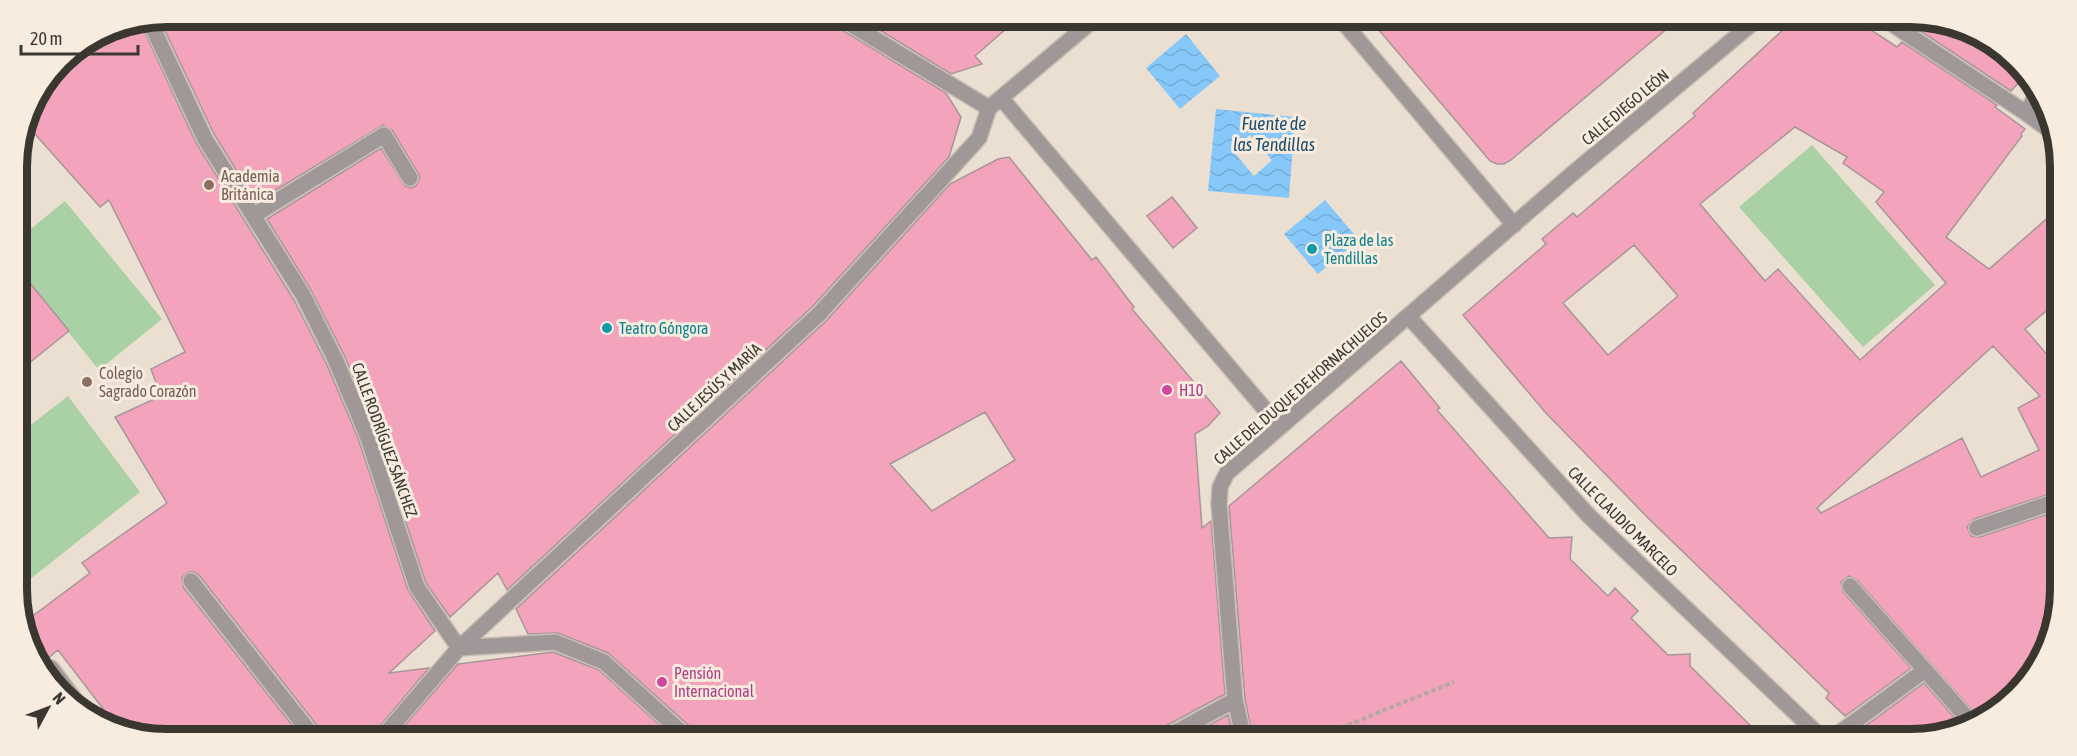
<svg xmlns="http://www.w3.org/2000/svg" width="2077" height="756" viewBox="0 0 2077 756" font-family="'Asap Condensed',sans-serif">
  <defs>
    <pattern id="water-waves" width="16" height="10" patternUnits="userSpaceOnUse" patternTransform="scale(1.5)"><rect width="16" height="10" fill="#87c8fb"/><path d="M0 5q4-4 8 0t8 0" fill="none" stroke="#75acd7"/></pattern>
  </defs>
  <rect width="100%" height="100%" fill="#ebdfd2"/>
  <path fill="#aad1a5" d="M1812 145 1935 285 1863 347 1739 207Z
    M65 201 162 319 99 370 17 269V240Z
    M68 396 140 492 19 588 18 435Z"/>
  <path fill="url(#water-waves)" fill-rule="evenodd" d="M1186 34 1220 76 1180 109 1146 68Z
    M1216 109 1295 117 1289 198 1208 191ZM1250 135 1272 160 1254 176 1232 150Z
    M1325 200 1359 240 1318 274 1284 234Z"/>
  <path fill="#f3a4bc" stroke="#a7959a" stroke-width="1.5" fill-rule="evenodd" d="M167 16H827L832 24 946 93 961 117 949 157 812 307 507 590 498 573 450 617 426 583 376 432 345 357 311 290 267 219 381 148 405 186 411 188 416 186 420 178 418 173 392 130 383 125 256 202 214 134 159 18Z
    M857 16H1021L975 56 982 64 951 74Z
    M1367 16H1682L1511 160 1504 164H1497L1490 161Z
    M1798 16H1850L1897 47 1902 42 1997 105 1995 107 2025 129 2021 134 2022 136 1946 237 1989 269 2058 209 2057 302 2025 329 2056 365 2055 492 1974 519 1967 527 1971 536 1980 537 2054 512 2053 637 2002 708 1978 717 1857 580 1849 576 1841 582 1843 592 1911 668 1845 716 1826 698 1829 693 1649 519 1545 412 1463 315 1546 244 1542 239 1573 213 1577 217 1695 116 1693 113ZM1795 127 1847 157 1843 163 1884 192 1876 202 1946 283 1860 360 1778 269 1765 281 1700 204ZM1634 245 1678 296 1608 355 1563 303ZM1993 346 2040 396 2018 408 2039 450 1981 477 1962 438 1821 513 1817 508Z
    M1926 19 1958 24 2023 68 2026 75 2011 91 1916 28Z
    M140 22 196 143 294 300 327 365 358 438 408 590 435 631 389 673 429 668 374 733 372 739H325L323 733 199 575 194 572H189L182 577 183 587 303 739 167 740 121 732 58 650 42 663 22 624 90 573 82 563 167 503 115 417 161 396 151 369 185 352 109 200 100 207 26 124 32 100 68 54 110 28Z
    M1009 157 1092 260 1096 257 1134 307 1132 309 1220 413 1208 426 1195 434 1202 528 1211 521 1225 694 1158 730 1153 739H930L814 731 728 739H699L696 732 608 653 558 633 528 634 516 609 826 321 950 184 998 159ZM985 412 1015 460 932 511 890 464Z
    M1172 197 1197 228 1173 248 1147 216Z
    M17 267 69 331 18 372V286Z
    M1401 361 1440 408 1437 410 1549 538 1572 537 1570 559 1608 596 1615 588 1638 611 1631 618 1668 655 1690 654V666L1764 739H1253L1245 699 1229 506Z
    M553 652 599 670 675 739H586L576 729 559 739H393L458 664Z
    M1924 683 1960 724 1919 739H1877L1864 727Z
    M1228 715 1234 739H1183Z"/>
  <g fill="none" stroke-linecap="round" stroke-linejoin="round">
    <g stroke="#c8bdb2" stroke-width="18">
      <path id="minor" d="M837 16 989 108
        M1338 16 1514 225
        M1880 16 2026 113 2052 132
        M149 20 205 139 303 295 336 361 367 435 417 587 459 648
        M1001 98 1280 427
        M2026 113 2036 96
        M254 215 384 135 410 178
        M1409 317 1589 516 1823 739
        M1977 528 2054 502
        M191 581 315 739
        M1850 586 1925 670
        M459 648 555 642 604 662 689 739
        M51 668 78 704
        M381 739 459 648 819 314 979 138 989 108 1098 16
        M1163 739 1235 700
        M1244 739 1235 700 1219 504 1220 487 1227 473 1572 174 1761 16
        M1831 739 1925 670 1969 720"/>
    </g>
    <path stroke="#b3a99e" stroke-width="4" stroke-dasharray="4.5 3" stroke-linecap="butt" d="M1313 739 1454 682"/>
    <use href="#minor" stroke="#a09898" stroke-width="15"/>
  </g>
  <g fill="#8d6e63" stroke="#f8ecdf" stroke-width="2">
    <circle cx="209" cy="185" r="6"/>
    <circle cx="87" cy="382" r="6"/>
  </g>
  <g fill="#0f9aa8" stroke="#f8ecdf" stroke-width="2">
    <circle cx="1312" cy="249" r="6"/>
    <circle cx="607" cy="328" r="6"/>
  </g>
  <g fill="#d1479c" stroke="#f8ecdf" stroke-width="2">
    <circle cx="1167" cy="390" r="6"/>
    <circle cx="662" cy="682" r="6"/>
  </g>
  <g text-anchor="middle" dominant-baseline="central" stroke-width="6" stroke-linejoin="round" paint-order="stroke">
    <g font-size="16" fill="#3a3630" stroke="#f8ecdf">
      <text transform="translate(1625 107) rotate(-40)">CALLE DIEGO LEÓN</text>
      <text transform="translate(714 387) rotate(-43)">CALLE JESÚS Y MARÍA</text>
      <text transform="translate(1300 388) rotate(-41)">CALLE DEL DUQUE DE HORNACHUELOS</text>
      <text transform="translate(385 440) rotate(70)">CALLE RODRÍGUEZ SÁNCHEZ</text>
      <text transform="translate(1623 521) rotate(45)">CALLE CLAUDIO MARCELO</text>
    </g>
    <g font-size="16" fill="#785e54" stroke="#f8ecdf" text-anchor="start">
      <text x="221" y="176">Academia<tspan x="221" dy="18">Británica</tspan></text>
      <text x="99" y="373">Colegio<tspan x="99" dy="18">Sagrado Corazón</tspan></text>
    </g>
    <g font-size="16" fill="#0d838f" stroke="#f8ecdf" text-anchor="start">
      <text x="1324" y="240">Plaza de las<tspan x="1324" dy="18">Tendillas</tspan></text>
      <text x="619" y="328">Teatro Góngora</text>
    </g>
    <g font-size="16" fill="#b23c85" stroke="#f8ecdf" text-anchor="start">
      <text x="1179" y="390">H10</text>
      <text x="674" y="673">Pensión<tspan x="674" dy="18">Internacional</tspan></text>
    </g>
    <g font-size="18" font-style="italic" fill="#1d4d6f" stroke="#f8ecdf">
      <text x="1274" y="123">Fuente de<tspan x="1274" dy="21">las Tendillas</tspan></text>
    </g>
  </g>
  <path d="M0 0H2077V756H0ZM167 27H1910A140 140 0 0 1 2050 167V589A140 140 0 0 1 1910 729H167A140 140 0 0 1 27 589V167A140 140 0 0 1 167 27Z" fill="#f8ecdf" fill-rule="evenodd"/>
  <path fill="none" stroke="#3a3630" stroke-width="8" d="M167 27H1910A140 140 0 0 1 2050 167V589A140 140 0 0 1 1910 729H167A140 140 0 0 1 27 589V167A140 140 0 0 1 167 27Z"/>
  <g transform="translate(48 708) rotate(49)" stroke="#f8ecdf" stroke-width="4.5" paint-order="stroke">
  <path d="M0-4.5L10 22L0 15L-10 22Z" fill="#3a3630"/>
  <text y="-9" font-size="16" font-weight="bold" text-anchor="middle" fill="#3a3630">N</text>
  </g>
  <path d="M21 45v9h117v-9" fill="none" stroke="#3a3630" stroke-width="3"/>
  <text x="30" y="45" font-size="18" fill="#3a3630" stroke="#f8ecdf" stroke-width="4.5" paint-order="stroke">20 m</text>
</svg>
